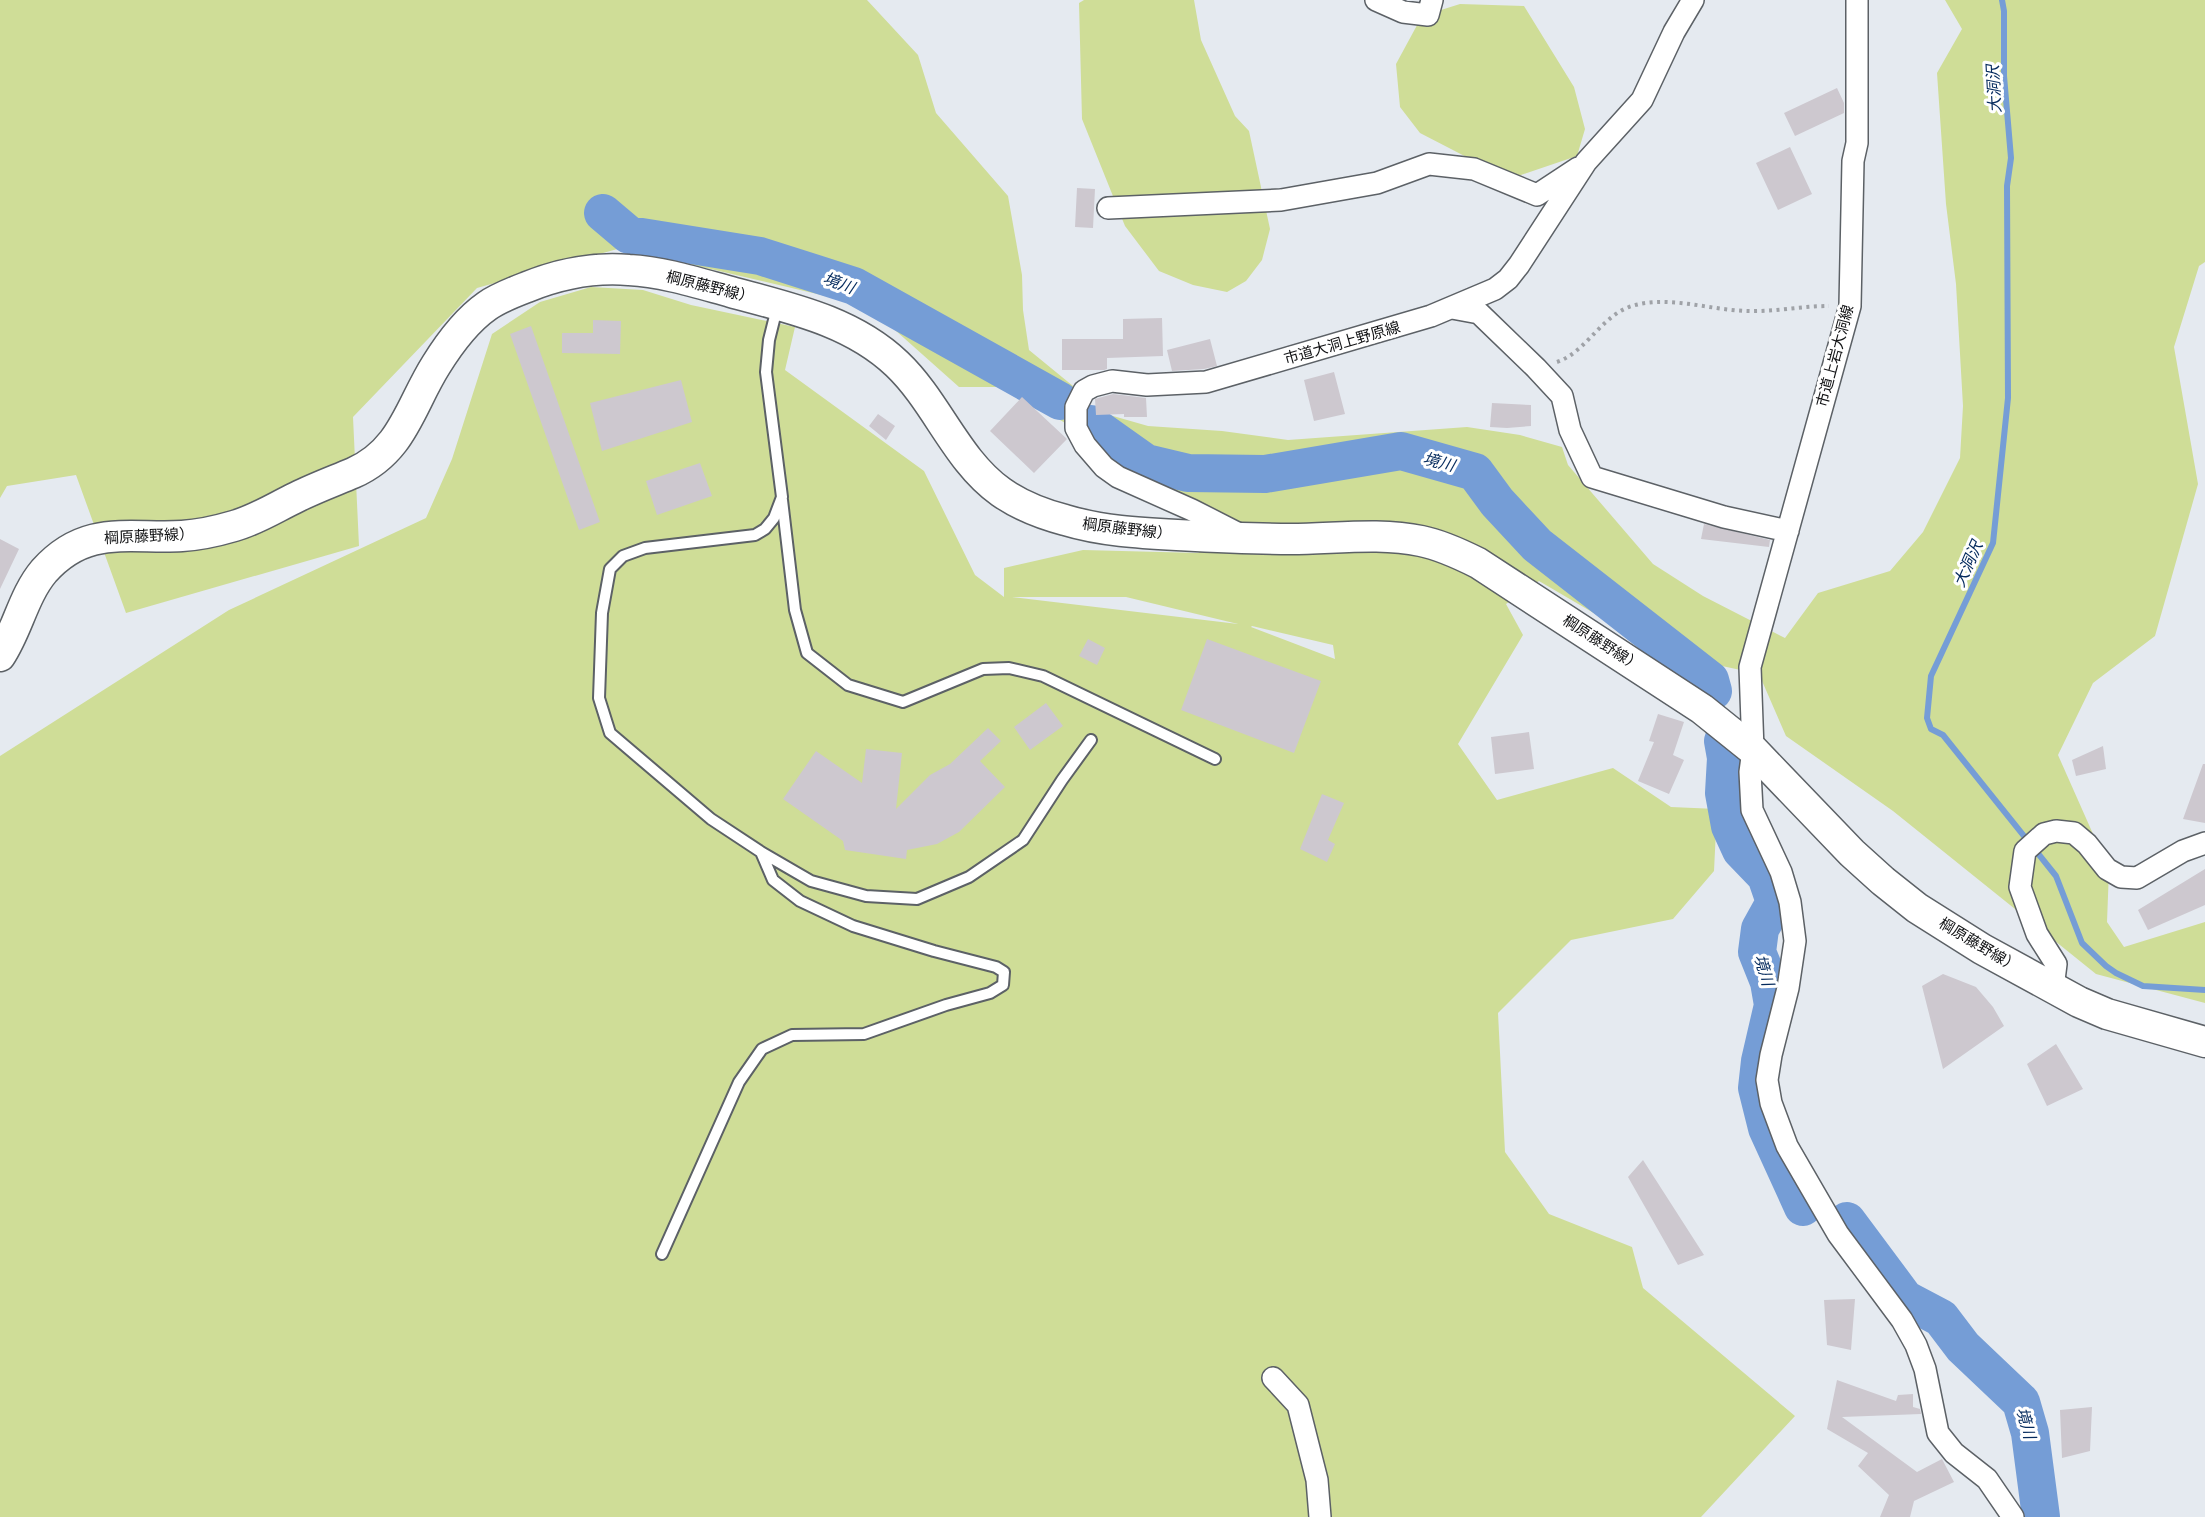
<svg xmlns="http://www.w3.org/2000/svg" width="2205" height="1517" viewBox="0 0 2205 1517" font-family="'Fira Sans Condensed','Noto Sans JP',sans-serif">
  <rect width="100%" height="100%" fill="#e5eaf0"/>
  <path fill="#cfdd97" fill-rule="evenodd" d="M0 0H867L918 55 936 113 1008 196 1022 275 1023 310 1029 350 1073 386 1085 408 1148 426 1222 431 1288 440 1467 427 1520 435 1562 447 1568 465 1653 564 1703 596 1785 638 1818 593 1890 571 1923 532 1960 458 1963 406 1956 284 1946 204 1937 73 1962 29 1945 0H2205V262L2199 266 2174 347 2198 484 2155 636 2093 683 2058 755 2109 870 2107 922 2124 947 2205 922V1003L2096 974 1893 811 1786 736 1759 674 1662 653 1539 581 1506 604 1523 635 1458 744 1497 800 1613 768 1671 807 1717 809 1714 871 1673 919 1571 940 1498 1013 1505 1152 1549 1214 1632 1247 1643 1288 1795 1416 1701 1517H0V756L229 610 426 518 452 459 492 334 540 302 591 287 643 290 691 305 795 327 785 370 924 471 975 575 1004 597V568L1083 550 1199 553 1172 493 1105 447 1005 387H959L868 306 621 248 477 288 353 417 359 546 126 613 76 475 7 486 0 498ZM1012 597H1126L1238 624ZM1252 626 1333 645 1335 659 1251 627Z
    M1084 0H1194L1201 40 1235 116 1249 131 1270 229 1262 260 1246 281 1227 292 1193 285 1159 271 1125 226 1082 119 1079 3Z
    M1460 4 1524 6 1574 87 1585 129 1577 156 1509 179 1420 133 1400 107 1396 64 1422 16Z"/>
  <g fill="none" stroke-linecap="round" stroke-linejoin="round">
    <path stroke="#759dd6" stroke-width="6" d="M2002 0 2004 11V76L2011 158 2007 186 2008 398 1993 543 1931 676 1927 718 1931 729 1943 735 2056 876 2082 943 2106 966 2116 973 2143 986 2205 990"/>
    <path stroke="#759dd6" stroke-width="38" d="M603 213 629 235 760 256 854 286 1060 401
      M1091 424 1146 463 1188 473 1265 474 1401 451 1475 472 1497 502 1537 545 1710 680 1713 691
      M1723 741 1726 758 1724 793 1730 826 1741 850 1766 876 1775 902 1760 929 1757 952 1769 982 1773 1005 1760 1061 1757 1088 1767 1128 1803 1207
      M1847 1221 1905 1299 1941 1318 1963 1347 2021 1402 2030 1433 2041 1517"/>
  </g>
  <path fill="#cdc8cf" d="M1837 88 1844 103V113L1795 136 1784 113Z
    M1790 147 1812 194 1778 210 1756 163Z
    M1077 188 1095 189 1093 228 1075 227Z
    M1162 318 1163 356 1107 358V369L1104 370H1062V339H1123V319Z
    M593 320 621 321 620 354 562 353V333H593Z
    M531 326 600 522 579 530 510 334Z
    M1210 339 1217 366 1204 369 1172 371 1167 350Z
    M1334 372 1345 414 1314 421 1304 380Z
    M681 380 692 422 602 451 590 403Z
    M1113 394 1146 398 1147 417H1124V414L1096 415 1095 399Z
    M1022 397 1067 439 1034 473 990 431Z
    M1492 403 1531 405V426L1507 428 1490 427Z
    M878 414 895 426 886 440 869 426Z
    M700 463 712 496 657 515 646 481Z
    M1704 524 1770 540 1769 547 1701 539Z
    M0 539 19 549 0 589Z
    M1088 639 1105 648 1097 665 1079 656Z
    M1207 639 1321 681 1294 753 1181 710Z
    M1046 703 1063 726 1030 750 1014 727Z
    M1658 714 1684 722 1673 755 1684 760 1669 794 1638 781 1654 742 1649 741Z
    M988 728 1001 741 980 761 1005 787 959 832 937 844 907 850 906 859 845 850 843 841 783 799 816 751 862 783 866 749 902 753 896 809 930 775 950 764Z
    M1529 732 1534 769 1495 774 1491 737Z
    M2103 746 2106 769 2076 776 2072 760Z
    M2203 764H2205V823L2183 819Z
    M1322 794 1344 803 1328 840 1335 844 1327 862 1300 849Z
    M2205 869V905L2148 930 2138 910Z
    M1943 974 1976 987 1993 1007 2004 1026 1943 1069 1922 986Z
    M2056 1044 2083 1089 2047 1106 2027 1064Z
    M1643 1160 1704 1255 1678 1265 1628 1177Z
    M1855 1299 1851 1350 1827 1345 1824 1300Z
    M1837 1380 1896 1401 1898 1395 1913 1394V1407L1920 1409 1921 1414 1842 1417 1917 1472 1942 1459 1954 1482 1914 1501 1910 1517H1880L1889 1495 1858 1466 1868 1453 1827 1429Z
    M2092 1407 2090 1451 2062 1458 2060 1410Z"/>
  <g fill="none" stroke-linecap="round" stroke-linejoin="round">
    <g stroke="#5c6166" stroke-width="14">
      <path id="lane" d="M777 308 769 340 766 372 782 497 774 518 765 529 755 535 645 548 623 556 610 569 602 613 599 698 610 733 711 819 761 852 811 881 866 896 917 899 969 877 1023 840 1062 780 1091 740
        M782 500 795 610 807 653 848 685 903 702 983 669 1009 668 1043 676 1215 759
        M662 1254 739 1082 762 1049 792 1035 864 1034 946 1005 990 993 1003 985 1004 972 996 967 934 951 853 926 800 901 773 880 761 852"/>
    </g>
    <g stroke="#5c6166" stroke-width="24">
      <path id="street" d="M1376 0 1403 12 1428 15 1432 0
        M1857 0V143L1853 161 1850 306 1750 667 1753 750 1750 772 1752 810 1781 872 1790 902 1795 941 1788 988 1771 1055 1767 1080 1771 1103 1787 1146 1838 1234 1902 1320 1916 1345 1925 1369 1938 1433 1954 1453 1987 1479 2013 1517
        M1108 208 1281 200 1377 183 1429 164 1474 169 1537 195 1578 168
        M1452 308 1479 313 1536 368 1562 396 1570 430 1592 477 1724 517 1788 531
        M1241 535 1192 510 1118 477 1104 467 1085 445 1076 428V407L1084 391 1093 386 1112 381 1147 385 1206 382 1431 316 1495 289 1508 279 1519 265 1586 162 1642 100 1674 32 1693 0
        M2053 988 2056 964 2037 934 2020 887 2025 851 2044 834 2056 831 2074 833 2087 844 2107 869 2121 877 2137 878 2183 851 2205 843
        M1273 1378 1298 1405 1317 1480 1320 1517"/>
    </g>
    <g stroke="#5c6166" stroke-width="33">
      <path id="secondary" d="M0 656C18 629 23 596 44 571 86 524 129 539 182 536 199 535 217 531 234 526 256 520 276 507 297 497 315 488 334 481 353 473 403 451 410 406 436 365 449 344 467 320 487 306 498 298 514 292 527 287 559 274 594 267 629 270 664 272 698 283 731 292 790 308 852 321 897 364 937 402 956 460 1001 492 1021 506 1042 514 1065 520 1101 531 1139 533 1177 535 1215 537 1253 539 1291 539 1333 539 1380 532 1421 541 1441 545 1460 554 1478 563L1702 709 1753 750 1852 853 1883 881 1917 908 1982 949 2079 1002 2107 1014 2205 1042"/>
    </g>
    <path stroke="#9fa2a7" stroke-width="4" stroke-dasharray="3 4.5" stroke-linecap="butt" d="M1557 362C1586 352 1600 318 1629 307 1666 294 1708 310 1747 311 1774 312 1801 306 1829 306"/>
    <use href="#lane" stroke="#fff" stroke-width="10"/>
    <use href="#street" stroke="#fff" stroke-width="21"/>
    <use href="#secondary" stroke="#fff" stroke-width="30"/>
  </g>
  <g text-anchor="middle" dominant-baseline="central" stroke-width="6" stroke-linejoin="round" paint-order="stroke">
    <g font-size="15" fill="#101113" stroke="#fff">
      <text transform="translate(710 287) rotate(14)">棡原藤野線）</text>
      <text transform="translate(1342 343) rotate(-16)">市道大洞上野原線</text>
      <text transform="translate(1835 356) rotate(-75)">市道上岩大洞線</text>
      <text transform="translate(1127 529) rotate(7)">棡原藤野線）</text>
      <text transform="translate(149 536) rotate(-3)">棡原藤野線）</text>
      <text transform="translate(1602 643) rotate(33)">棡原藤野線）</text>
      <text transform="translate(1979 945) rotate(31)">棡原藤野線）</text>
    </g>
    <g font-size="16" font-style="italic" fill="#042a5d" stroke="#fff">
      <text transform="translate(1994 89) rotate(-93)">大洞沢</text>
      <text transform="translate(839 283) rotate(20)">境川</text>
      <text transform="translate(1439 462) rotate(15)">境川</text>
      <text transform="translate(1968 564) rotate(-66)">大洞沢</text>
      <text transform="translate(1764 970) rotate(74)">境川</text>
      <text transform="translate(2026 1423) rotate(75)">境川</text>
    </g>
  </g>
</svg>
